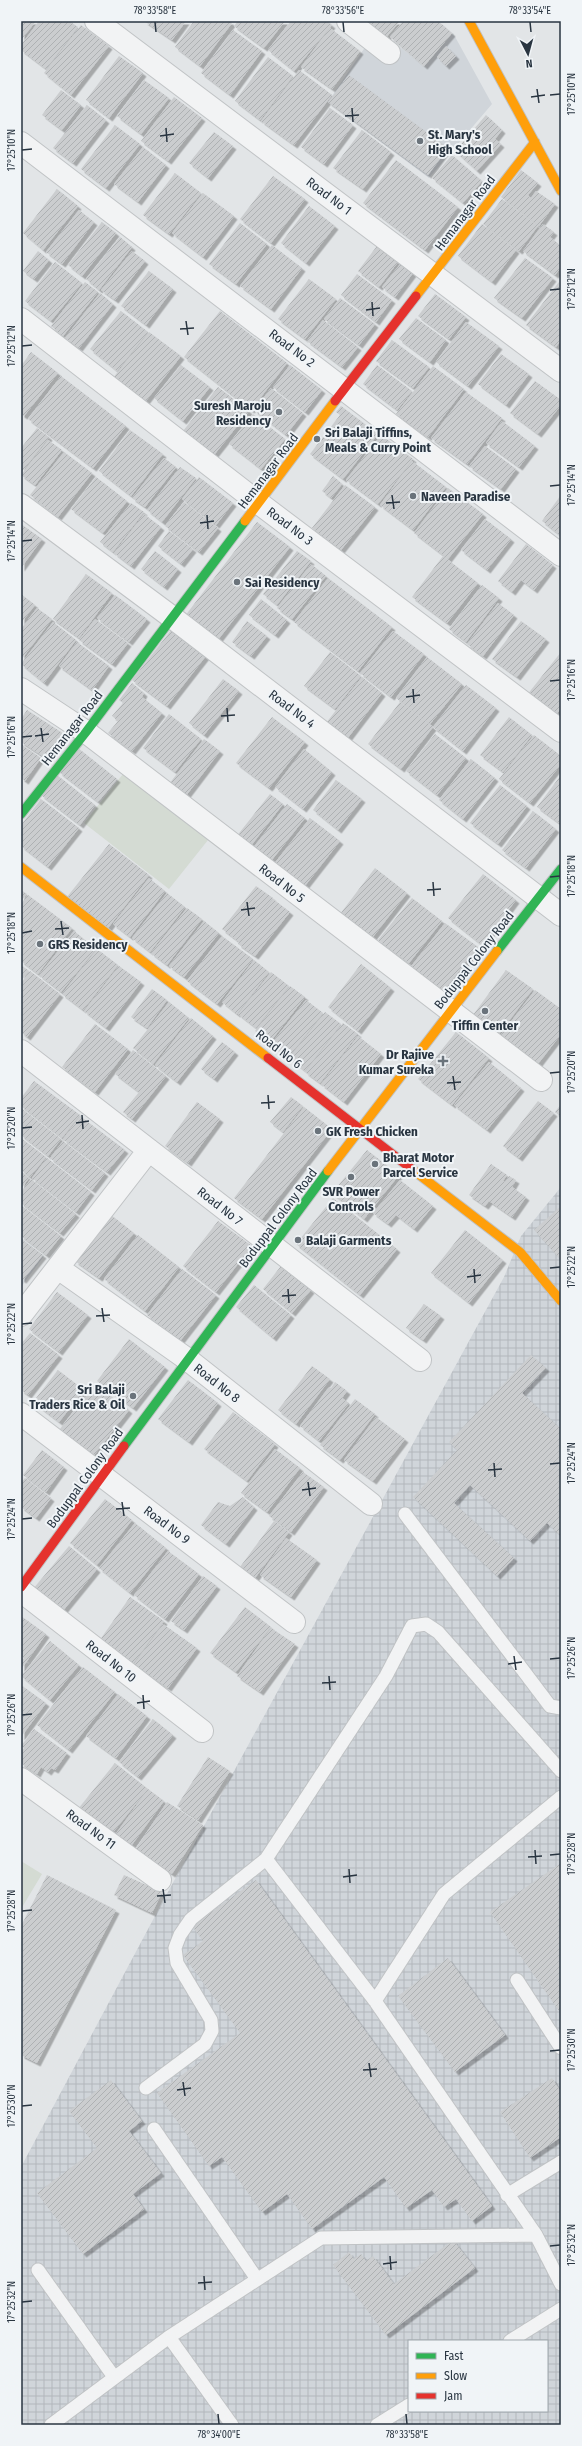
<svg xmlns="http://www.w3.org/2000/svg" width="582" height="2446" viewBox="0 0 582 2446" font-family="'Fira Sans Condensed',sans-serif">
  <defs>
    <pattern id="industrial-grid" width="8" height="8" patternUnits="userSpaceOnUse"><rect width="8" height="8" fill="#d0d5da"/><path d="M0 4h8M4 0v8" fill="none" stroke="#b3b7bc"/></pattern>
    <pattern id="building-hatch" width="6" height="6" patternUnits="userSpaceOnUse"><rect width="6" height="6" fill="#cbcdcf"/><path d="M-1 1l2-2M0 6l6-6M5 7l2-2" fill="none" stroke="#aeb1b3"/></pattern>
    <filter id="shadow"><feDropShadow dx="3.5" dy="3.5" stdDeviation="0" flood-color="#0004"/></filter>
  </defs>
  <rect width="100%" height="100%" fill="#e2e5e7"/>
  <path fill="#d0d5da" d="M453 33 492 104 429 178 328 102 374 34 385 41 389 38 424 67Z
    M21 1238 44 1256 21 1287Z"/>
  <path fill="url(#industrial-grid)" fill-rule="evenodd" d="M561 1187V2425H21V2167L163 1901 504 1277 521 1236ZM409 2341H547V2411H409Z"/>
  <path fill="#d4dbd3" d="M123 774 208 840 169 889 84 823Z
    M21 1861 42 1874 21 1909Z"/>
  <path fill="url(#building-hatch)" filter="url(#shadow)" d="M21 21H36L21 40Z
    M39 21H69L78 27 46 69 21 50V45Z
    M144 21H186L172 40Z
    M194 21H229L232 23 200 66 175 47Z
    M238 21H285L264 48 234 26Z
    M291 21H327L332 25 294 71 268 50Z
    M365 21H400L384 40Z
    M403 21H438L452 33 424 66 390 37Z
    M81 25 109 46 71 95 44 73Z
    M330 28 360 51 332 89 301 67Z
    M233 30 262 51 230 95 201 73Z
    M446 46 456 56 446 66 437 57Z
    M119 56 143 73 109 118 86 100Z
    M268 57 293 76 260 120 235 101Z
    M299 70 332 95 294 145 261 121Z
    M349 75 448 148 428 175 328 102Z
    M144 80 169 98 141 134 117 116Z
    M61 90 81 105 62 130 42 115Z
    M174 97 202 118 168 161 141 141Z
    M87 105 106 120 73 163 53 148Z
    M330 108 353 125 324 164 301 147Z
    M486 115 502 130 495 139 501 144 477 171 455 151Z
    M115 125 140 144 106 188 81 169Z
    M362 130 391 152 363 189 333 168Z
    M214 132 233 146 208 178 189 163Z
    M143 147 166 165 138 202 114 184Z
    M452 155 482 181 463 203 432 178Z
    M396 160 458 207 425 250 363 203Z
    M521 170 538 183 528 195 531 198 536 191 555 204 539 226 501 197Z
    M175 173 201 193 169 234 143 215Z
    M273 176 305 199 271 243 240 219Z
    M57 189 78 206 43 250 23 233Z
    M203 193 234 216 203 257 172 233Z
    M502 199 538 226 519 251 483 224Z
    M309 206 335 226 306 263 281 243Z
    M79 210 94 222 62 264 46 252Z
    M102 222 116 233 82 276 68 265Z
    M240 223 267 244 236 284 209 264Z
    M482 224 516 250 492 282 458 256Z
    M543 224 554 232 550 237 561 246V267L555 275 523 251Z
    M120 237 132 247 99 290 86 279Z
    M272 245 302 268 271 309 240 286Z
    M377 246 398 262 379 287 358 271Z
    M38 251 49 260 34 279 23 271Z
    M132 251 145 261 115 300 101 290Z
    M525 258 553 278 522 318 494 298Z
    M55 262 82 283 51 321 25 301Z
    M401 263 413 273 395 297 382 287Z
    M149 271 173 289 146 325 121 306Z
    M357 274 392 300 376 322 341 295Z
    M309 279 336 299 305 339 278 319Z
    M85 282 98 292 63 336 51 326Z
    M559 282 561 340 556 347 526 325Z
    M100 293 113 304 79 348 65 338Z
    M435 294 466 317 449 339 418 316Z
    M340 298 375 324 359 345 324 319Z
    M121 311 148 332 117 371 90 349Z
    M220 311 287 363 251 410 184 357Z
    M416 318 446 340 430 362 399 339Z
    M323 320 358 347 342 367 307 341Z
    M466 322 499 346 468 386 436 362Z
    M149 332 181 356 145 402 113 378Z
    M392 340 429 367 413 388 376 361Z
    M31 352 58 373 24 416 21 414V366Z
    M501 354 529 374 506 405 478 384Z
    M181 365 210 387 183 421 154 398Z
    M290 365 322 390 305 412 273 387Z
    M377 365 412 391 397 410 363 384Z
    M433 366 464 389 428 437 396 414Z
    M61 376 126 426 93 468 28 419Z
    M535 381 561 400V405L538 434 510 413Z
    M218 387 249 411 214 455 183 431Z
    M271 388 303 413 286 435 254 410Z
    M466 392 502 418 467 464 431 438Z
    M341 406 378 434 343 479 310 454 340 415 336 412Z
    M253 414 285 439 261 469 229 444Z
    M502 421 535 446 519 467 486 443Z
    M37 428 49 437 21 473V448Z
    M130 430 163 454 131 496 99 471Z
    M381 435 413 459 378 504 346 480Z
    M48 440 62 450 35 485 21 475Z
    M485 446 516 469 501 489 469 466Z
    M64 452 92 473 58 517 30 495Z
    M164 458 176 467 145 507 132 498Z
    M412 461 446 487 413 530 380 505Z
    M180 467 196 478 162 522 147 510Z
    M333 476 342 484 331 498 322 491Z
    M96 477 127 501 103 533 71 509Z
    M199 477 233 503 216 525 182 499Z
    M345 485 375 507 341 550 312 528Z
    M448 488 483 514 448 559 414 533Z
    M561 495V536L542 521Z
    M184 502 218 528 199 552 165 526Z
    M131 503 144 512 113 552 100 542Z
    M144 514 161 527 131 566 114 553Z
    M485 519 511 539 487 570 461 550Z
    M257 522 290 547 217 641 185 616Z
    M21 524 42 539 21 568Z
    M169 531 193 549 181 564 158 546Z
    M526 544 553 565 534 590 521 580 512 592 498 581Z
    M155 551 178 569 164 587 141 569Z
    M297 551 311 561 277 605 263 594Z
    M443 556 478 583 447 623 412 597Z
    M311 564 326 576 292 619 277 608Z
    M86 574 112 593 79 638 53 619Z
    M328 578 392 627 358 671 294 622Z
    M482 585 499 598 466 642 449 629Z
    M21 594 35 605 21 623Z
    M115 595 147 619 129 642 97 618Z
    M261 599 287 620 275 635 249 615Z
    M498 603 514 615 483 656 467 644Z
    M37 608 52 619 21 660V629Z
    M95 619 128 643 112 664 79 640Z
    M247 621 267 636 251 656 232 642Z
    M521 621 546 639 517 677 492 659Z
    M53 622 76 640 44 683 21 664Z
    M175 625 209 652 167 706 132 680Z
    M393 631 424 654 391 697 360 673Z
    M77 642 109 666 92 690 59 666Z
    M330 652 361 676 335 709 304 686Z
    M561 652V708L555 716 527 695Z
    M427 657 462 684 430 724 396 698Z
    M362 677 382 693 347 739 326 723Z
    M223 679 239 691 204 735 189 723Z
    M132 683 144 693 142 697 162 713 132 751 108 733 118 721 112 716 123 703 119 700Z
    M466 685 496 708 463 751 433 727Z
    M400 702 433 727 401 769 368 744Z
    M27 710 64 734 47 759 21 742V719Z
    M169 714 201 739 175 772 143 748Z
    M272 717 305 742 269 788 236 763Z
    M509 717 532 735 503 772 480 755Z
    M435 734 466 758 437 795 406 771Z
    M534 735 561 756V764L530 803 499 779Z
    M204 739 220 751 185 797 169 784Z
    M21 744 41 758 25 781 21 778Z
    M78 748 117 779 98 802 59 772Z
    M304 749 332 772 303 809 275 787Z
    M471 759 495 778 463 819 439 800Z
    M57 775 95 805 80 825 41 795Z
    M561 775V821L559 823 537 807Z
    M336 780 362 799 338 830 313 810Z
    M500 785 527 806 498 844 470 823Z
    M270 794 283 804 250 847 236 837Z
    M41 799 79 828 48 867 21 846V825Z
    M287 804 305 818 271 861 253 848Z
    M533 811 556 829 526 868 502 850Z
    M310 818 340 841 304 887 274 864Z
    M109 844 149 875 108 928 67 897Z
    M375 868 407 893 372 938 340 914Z
    M483 874 516 900 482 945 448 918Z
    M149 878 165 891 130 937 113 924Z
    M256 886 273 898 239 942 222 929Z
    M21 890 27 894 21 901Z
    M167 893 185 907 150 952 132 938Z
    M28 895 72 928 38 974 21 961V904Z
    M412 898 442 921 409 963 378 940Z
    M273 899 290 912 255 956 238 944Z
    M187 908 202 919 167 965 151 953Z
    M204 921 219 933 184 977 169 966Z
    M445 923 478 947 441 994 409 969Z
    M74 931 96 949 61 992 39 975Z
    M222 936 253 959 217 1004 187 981Z
    M97 949 118 965 83 1010 62 994Z
    M254 960 269 972 237 1014 222 1002Z
    M361 964 391 988 358 1031 328 1007Z
    M21 965 29 971 21 981Z
    M119 966 141 982 106 1028 84 1011Z
    M506 970 533 989 499 1034 473 1015Z
    M30 971 60 994 27 1037 21 1032V983Z
    M271 972 289 986 256 1028 238 1014Z
    M290 986 305 997 270 1042 255 1031Z
    M152 989 167 1000 147 1028 131 1017Z
    M535 990 561 1009V1034L538 1064 500 1036Z
    M306 1000 323 1013 288 1058 271 1044Z
    M169 1002 189 1018 153 1064 133 1048Z
    M325 1012 341 1024 305 1071 289 1058Z
    M191 1018 213 1036 177 1082 155 1065Z
    M343 1023 358 1034 320 1083 305 1072Z
    M95 1024 128 1049 95 1092 62 1067Z
    M456 1032 489 1058 452 1105 418 1079Z
    M358 1036 381 1054 344 1102 321 1084Z
    M222 1042 235 1052 214 1079 201 1069Z
    M133 1050 166 1076 132 1119 123 1112 139 1092 115 1074Z
    M489 1062 521 1088 487 1130 454 1105Z
    M34 1081 80 1115 62 1138 21 1106V1098Z
    M291 1097 303 1106 283 1132 270 1122Z
    M538 1101 554 1113 519 1158 503 1146Z
    M197 1102 220 1119 188 1163 165 1146Z
    M561 1104V1117L555 1112Z
    M304 1107 332 1129 262 1219 234 1198Z
    M21 1108 61 1139 48 1156 21 1135Z
    M80 1116 125 1150 107 1172 63 1139Z
    M21 1138 46 1157 30 1177 21 1170Z
    M63 1141 105 1173 92 1190 50 1158Z
    M367 1150 399 1175 364 1219 332 1193Z
    M47 1158 91 1192 76 1212 32 1178Z
    M491 1164 507 1175 503 1181 505 1182 509 1176 516 1180 512 1187 526 1197 512 1217 489 1201 485 1206 469 1195Z
    M21 1171 29 1178 21 1189Z
    M31 1179 76 1214 60 1233 21 1203V1192Z
    M400 1180 433 1206 414 1229 396 1215 388 1224 373 1213Z
    M333 1198 397 1249 360 1295 296 1244Z
    M21 1205 61 1236 46 1255 21 1236Z
    M561 1206V1260L534 1230Z
    M111 1215 134 1233 99 1278 75 1261Z
    M218 1221 252 1246 216 1292 183 1266Z
    M465 1230 503 1260 469 1303 431 1273Z
    M138 1235 179 1267 145 1311 104 1279Z
    M21 1239 43 1255 23 1280 21 1279Z
    M281 1266 311 1290 292 1313 263 1289Z
    M182 1269 216 1295 180 1341 147 1315Z
    M254 1285 291 1315 273 1338 236 1307Z
    M57 1292 88 1315 59 1352 29 1329Z
    M424 1304 441 1316 423 1340 406 1328Z
    M30 1333 59 1355 28 1395 21 1390V1344Z
    M129 1339 165 1367 133 1408 97 1381Z
    M531 1355 546 1368 522 1393 561 1429V1536L547 1523 530 1541 470 1485 454 1503 514 1558 497 1576 413 1497 457 1450 449 1442Z
    M312 1366 330 1379 296 1424 278 1410Z
    M58 1370 84 1390 59 1422 33 1402Z
    M188 1380 218 1403 189 1442 158 1419Z
    M335 1382 347 1391 342 1398 349 1403 319 1441 300 1426 329 1387 331 1388Z
    M95 1384 129 1410 94 1455 60 1429Z
    M355 1399 375 1414 340 1460 320 1445Z
    M233 1412 275 1444 247 1481 204 1449Z
    M376 1417 405 1439 373 1481 344 1460Z
    M275 1449 300 1468 267 1512 241 1493Z
    M42 1450 64 1467 46 1492 23 1475Z
    M303 1472 324 1487 291 1532 269 1516Z
    M25 1478 51 1498 36 1518 21 1507V1483Z
    M243 1497 254 1507 226 1544 201 1525 218 1502 230 1506Z
    M105 1499 132 1520 97 1565 70 1543Z
    M274 1521 289 1532 255 1578 240 1567Z
    M135 1523 166 1548 130 1593 99 1568Z
    M286 1538 317 1560 291 1597 260 1575Z
    M69 1546 97 1569 62 1612 33 1589Z
    M168 1551 199 1574 165 1619 134 1595Z
    M203 1576 217 1586 184 1630 171 1621Z
    M130 1597 164 1621 130 1668 97 1644Z
    M245 1607 271 1627 236 1672 210 1653Z
    M21 1616 46 1634 27 1661 21 1656Z
    M163 1624 197 1648 168 1688 134 1664Z
    M271 1628 295 1644 260 1692 237 1676Z
    M50 1641 79 1665 50 1700 21 1676Z
    M21 1657 27 1661 21 1669Z
    M83 1667 115 1692 69 1750 37 1725Z
    M21 1685 46 1703 21 1737Z
    M118 1694 147 1716 116 1758 86 1736Z
    M153 1719 173 1735 138 1777 119 1762Z
    M34 1729 67 1753 55 1770 51 1768 48 1772 41 1767 37 1774 21 1763V1752L24 1748 21 1746Z
    M208 1757 230 1771 198 1820 177 1806Z
    M115 1763 148 1789 114 1831 78 1809Z
    M148 1789 164 1801 131 1846 115 1835Z
    M167 1802 203 1825 172 1874 135 1850Z
    M561 1863V2014L490 1912Z
    M47 1875 116 1910 37 2063 21 2055V1926Z
    M124 1875 162 1892 152 1913 114 1895Z
    M256 1880 492 2206 472 2221 456 2199 444 2207 432 2190 406 2208 384 2177 312 2229 287 2194 262 2212 222 2157 209 2166 157 2093 240 2033 183 1955 203 1941 192 1926Z
    M448 1958 505 2035 455 2072 398 1996Z
    M552 2078 561 2092V2137L530 2158 500 2112Z
    M111 2080 142 2121 129 2131 161 2173 133 2194 144 2209 83 2254 37 2193 97 2148 69 2111Z
    M453 2240 475 2268 386 2335 333 2265 349 2252 354 2259 361 2254 366 2261 373 2256 394 2284Z"/>
  <g fill="none" stroke-linecap="round" stroke-linejoin="round">
    <g stroke="#c0c3c5" stroke-width="15">
      <path id="lane" d="M405 1514 550 1706 561 1708
        M266 1859 375 2001 536 2235 561 2284
        M517 1980 561 2048
        M375 2001 444 1894 561 1797
        M146 2088 205 2044 212 2031 211 2020 177 1963 175 1948 180 1935 191 1919 266 1859 386 1676 412 1626 426 1624 438 1632 561 1771
        M154 2129 257 2279
        M507 2195 561 2162
        M38 2270 114 2377
        M169 2337 232 2425
        M510 2341 561 2309
        M51 2425 169 2337 321 2238 536 2235
        M377 2425 409 2405"/>
    </g>
    <g stroke="#c0c3c5" stroke-width="24">
      <path id="street" d="M96 21 561 371
        M348 21 389 53
        M21 143 561 555
        M21 319 260 504 561 731
        M21 505 173 618 561 915
        M21 689 86 732 541 1080
        M21 1051 420 1360
        M58 1268 187 1359 371 1504
        M21 1315 149 1150
        M21 1414 294 1622
        M21 1591 202 1731
        M21 1779 160 1880"/>
    </g>
    <g stroke="#c0c3c5" stroke-width="11">
      <path id="fast" d="M21 814 86 732 245 521
        M497 951 561 869
        M124 1446 328 1171"/>
    </g>
    <g stroke="#c0c3c5" stroke-width="11">
      <path id="slow" d="M469 21 561 191
        M416 296 535 142
        M245 521 335 401
        M21 867 268 1058
        M413 1170 520 1252 561 1301
        M328 1171 497 951"/>
    </g>
    <g stroke="#c0c3c5" stroke-width="11">
      <path id="jam" d="M335 401 416 296
        M268 1058 413 1170
        M21 1587 124 1446"/>
    </g>
    <use href="#lane" stroke="#f2f3f4" stroke-width="13"/>
    <use href="#street" stroke="#f2f3f4" stroke-width="22"/>
    <use href="#fast" stroke="#30b455" stroke-width="9"/>
    <use href="#slow" stroke="#ff9f0a" stroke-width="9"/>
    <use href="#jam" stroke="#e5322d" stroke-width="9"/>
  </g>
  <path fill="none" stroke="#293541" stroke-width="1.5" d="M155 22 156 32M343 22 344 32M530 22 531 32M537 89 539 103M550 95 560 94M531 97 545 95M352 108 353 122M345 116 359 115M166 128 167 142M160 136 174 134M22 150 32 149M550 290 560 289M372 302 373 316M366 310 380 308M186 321 188 335M180 329 194 328M22 346 32 345M550 486 560 485M392 495 394 509M386 503 400 502M207 515 208 529M200 523 214 521M22 541 32 540M550 681 560 680M413 689 414 703M406 697 420 695M227 708 228 722M221 716 235 715M41 728 43 742M35 736 49 734M22 737 32 736M550 877 560 876M433 882 434 896M427 890 441 889M247 902 249 916M241 910 255 908M61 921 63 935M55 929 69 928M22 933 32 931M550 1073 560 1072M453 1076 455 1090M447 1083 461 1082M268 1095 269 1109M261 1103 275 1102M82 1115 83 1129M76 1123 89 1121M22 1128 32 1127M550 1268 560 1267M474 1269 475 1283M467 1277 481 1275M288 1289 289 1303M282 1296 296 1295M102 1308 104 1322M96 1316 110 1315M22 1324 32 1323M494 1463 495 1477M550 1464 560 1463M488 1470 502 1469M308 1482 310 1496M302 1490 316 1488M122 1502 124 1516M116 1509 130 1508M22 1519 32 1518M514 1656 516 1670M550 1659 560 1658M508 1664 522 1662M329 1676 330 1690M322 1683 336 1682M143 1695 144 1709M137 1703 150 1701M22 1715 32 1714M535 1850 536 1864M550 1855 560 1854M528 1857 542 1856M349 1869 350 1883M343 1877 357 1875M163 1889 165 1903M157 1896 171 1895M22 1911 32 1910M550 2051 560 2050M369 2063 371 2077M363 2070 377 2069M183 2082 185 2096M177 2090 191 2088M22 2106 32 2105M550 2246 560 2245M390 2256 391 2270M383 2264 397 2262M204 2276 205 2290M198 2283 212 2282M22 2302 32 2301M218 2414 219 2424M406 2414 407 2424"/>
  <g fill="#6a737b" stroke="#f0f4f7" stroke-width="1.5">
    <circle cx="420" cy="141" r="4"/>
    <circle cx="279" cy="412" r="4"/>
    <circle cx="317" cy="439" r="4"/>
    <circle cx="413" cy="496" r="4"/>
    <circle cx="237" cy="582" r="4"/>
    <circle cx="40" cy="944" r="4"/>
    <circle cx="485" cy="1011" r="4"/>
    <path d="M441 1055h4v4h4v4h-4v4h-4v-4h-4v-4h4z"/>
    <circle cx="318" cy="1131" r="4"/>
    <circle cx="375" cy="1164" r="4"/>
    <circle cx="351" cy="1177" r="4"/>
    <circle cx="298" cy="1240" r="4"/>
    <circle cx="133" cy="1396" r="4"/>
  </g>
  <g text-anchor="middle" dominant-baseline="central" stroke-width="4" stroke-linejoin="round" paint-order="stroke">
    <g font-size="13" font-weight="bold" fill="#293541" stroke="#f0f4f7" text-anchor="start">
      <text x="428" y="134">St. Mary's<tspan x="428" dy="15">High School</tspan></text>
      <text x="271" y="405" text-anchor="end">Suresh Maroju<tspan x="271" dy="15">Residency</tspan></text>
      <text x="325" y="432">Sri Balaji Tiffins,<tspan x="325" dy="15">Meals &amp; Curry Point</tspan></text>
      <text x="421" y="496">Naveen Paradise</text>
      <text x="245" y="582">Sai Residency</text>
      <text x="48" y="944">GRS Residency</text>
      <text x="485" y="1025" text-anchor="middle">Tiffin Center</text>
      <text x="434" y="1054" text-anchor="end">Dr Rajive<tspan x="434" dy="15">Kumar Sureka</tspan></text>
      <text x="326" y="1131">GK Fresh Chicken</text>
      <text x="383" y="1157">Bharat Motor<tspan x="383" dy="15">Parcel Service</tspan></text>
      <text x="351" y="1191" text-anchor="middle">SVR Power<tspan x="351" dy="15">Controls</tspan></text>
      <text x="306" y="1240">Balaji Garments</text>
      <text x="125" y="1389" text-anchor="end">Sri Balaji<tspan x="125" dy="15">Traders Rice &amp; Oil</tspan></text>
    </g>
    <g font-size="13" fill="#293541" stroke="#f0f4f7">
      <text transform="translate(329 196) rotate(37)">Road No 1</text>
      <text transform="translate(465 213) rotate(-53)">Hemanagar Road</text>
      <text transform="translate(292 348) rotate(37)">Road No 2</text>
      <text transform="translate(268 471) rotate(-53)">Hemanagar Road</text>
      <text transform="translate(290 526) rotate(37)">Road No 3</text>
      <text transform="translate(292 709) rotate(37)">Road No 4</text>
      <text transform="translate(72 728) rotate(-52)">Hemanagar Road</text>
      <text transform="translate(282 883) rotate(38)">Road No 5</text>
      <text transform="translate(474 960) rotate(-52)">Boduppal Colony Road</text>
      <text transform="translate(279 1049) rotate(38)">Road No 6</text>
      <text transform="translate(220 1206) rotate(38)">Road No 7</text>
      <text transform="translate(278 1218) rotate(-53)">Boduppal Colony Road</text>
      <text transform="translate(217 1383) rotate(38)">Road No 8</text>
      <text transform="translate(85 1478) rotate(-54)">Boduppal Colony Road</text>
      <text transform="translate(167 1525) rotate(37)">Road No 9</text>
      <text transform="translate(111 1661) rotate(38)">Road No 10</text>
      <text transform="translate(91 1829) rotate(36)">Road No 11</text>
    </g>
  </g>
  <rect width="582" height="2446" fill="none" stroke="#f0f4f7" stroke-width="44"/>
  <rect x="408" y="2340" width="140" height="72" fill="#f0f4f7" stroke="#a0a8ae"/>
  <rect x="416" y="2353" width="20" height="6" fill="#30b455" stroke="#a0a8ae"/>
  <text x="444" y="2360" font-size="12" fill="#293541">Fast</text>
  <rect x="416" y="2373" width="20" height="6" fill="#ff9f0a" stroke="#a0a8ae"/>
  <text x="444" y="2380" font-size="12" fill="#293541">Slow</text>
  <rect x="416" y="2393" width="20" height="6" fill="#e5322d" stroke="#a0a8ae"/>
  <text x="444" y="2400" font-size="12" fill="#293541">Jam</text>
  <g transform="translate(528 54) rotate(174)" stroke="#f0f4f7" stroke-width="3" paint-order="stroke">
  <path d="M0-3L7 15L0 10L-7 15Z" fill="#293541"/>
  <text y="-6" font-size="11" font-weight="bold" text-anchor="middle" fill="#293541">N</text>
  </g>
  <rect x="22" y="22" width="538" height="2402" fill="none" stroke="#293541" stroke-width="1.5"/>
  <g font-size="10" text-anchor="middle" fill="#293541">
    <text x="155" y="14">78°33'58"E</text>
    <text x="343" y="14">78°33'56"E</text>
    <text x="530" y="14">78°33'54"E</text>
    <text transform="translate(571 94) rotate(-90)" y="4">17°25'10"N</text>
    <text transform="translate(11 150) rotate(-90)" y="4">17°25'10"N</text>
    <text transform="translate(571 289) rotate(-90)" y="4">17°25'12"N</text>
    <text transform="translate(11 346) rotate(-90)" y="4">17°25'12"N</text>
    <text transform="translate(571 485) rotate(-90)" y="4">17°25'14"N</text>
    <text transform="translate(11 541) rotate(-90)" y="4">17°25'14"N</text>
    <text transform="translate(571 680) rotate(-90)" y="4">17°25'16"N</text>
    <text transform="translate(11 737) rotate(-90)" y="4">17°25'16"N</text>
    <text transform="translate(571 876) rotate(-90)" y="4">17°25'18"N</text>
    <text transform="translate(11 933) rotate(-90)" y="4">17°25'18"N</text>
    <text transform="translate(571 1072) rotate(-90)" y="4">17°25'20"N</text>
    <text transform="translate(11 1128) rotate(-90)" y="4">17°25'20"N</text>
    <text transform="translate(571 1267) rotate(-90)" y="4">17°25'22"N</text>
    <text transform="translate(11 1324) rotate(-90)" y="4">17°25'22"N</text>
    <text transform="translate(571 1463) rotate(-90)" y="4">17°25'24"N</text>
    <text transform="translate(11 1519) rotate(-90)" y="4">17°25'24"N</text>
    <text transform="translate(571 1658) rotate(-90)" y="4">17°25'26"N</text>
    <text transform="translate(11 1715) rotate(-90)" y="4">17°25'26"N</text>
    <text transform="translate(571 1854) rotate(-90)" y="4">17°25'28"N</text>
    <text transform="translate(11 1911) rotate(-90)" y="4">17°25'28"N</text>
    <text transform="translate(571 2050) rotate(-90)" y="4">17°25'30"N</text>
    <text transform="translate(11 2106) rotate(-90)" y="4">17°25'30"N</text>
    <text transform="translate(571 2245) rotate(-90)" y="4">17°25'32"N</text>
    <text transform="translate(11 2302) rotate(-90)" y="4">17°25'32"N</text>
    <text x="219" y="2438">78°34'00"E</text>
    <text x="407" y="2438">78°33'58"E</text>
  </g>
</svg>
